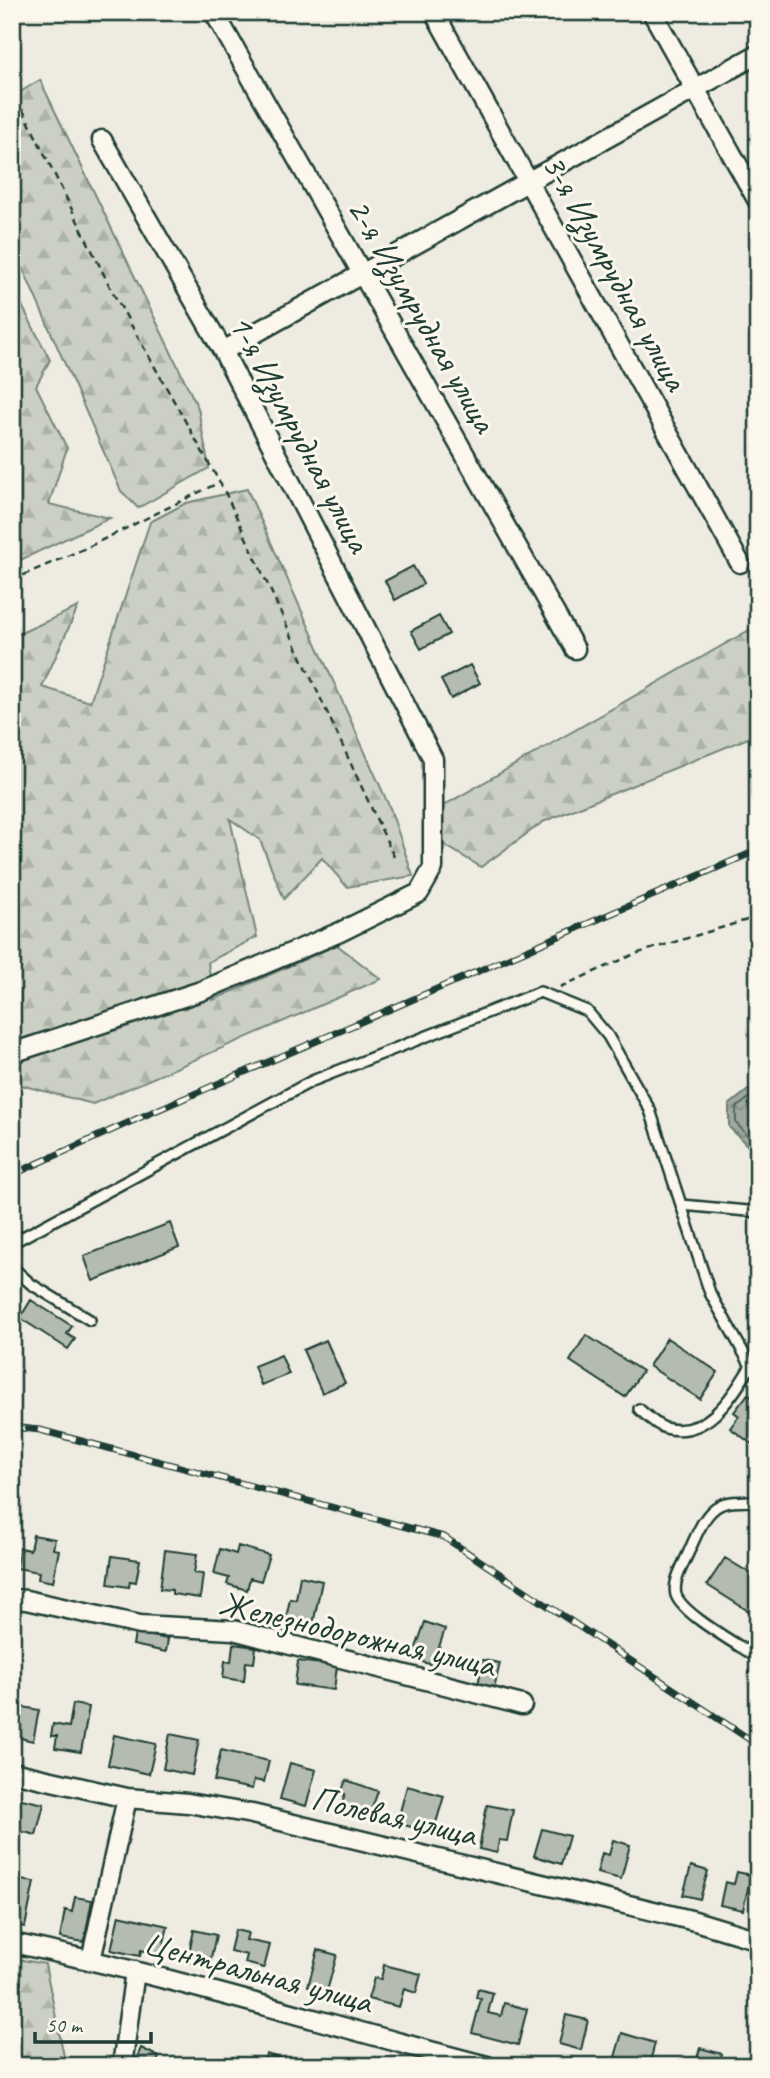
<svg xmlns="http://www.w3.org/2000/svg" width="770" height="2078" viewBox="0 0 770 2078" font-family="Caveat,sans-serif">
  <defs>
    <pattern id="forest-firs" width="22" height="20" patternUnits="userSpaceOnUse" patternTransform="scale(1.75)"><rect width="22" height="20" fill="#cbcfc4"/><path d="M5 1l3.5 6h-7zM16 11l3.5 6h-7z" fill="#aeb3a9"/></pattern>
    <pattern id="water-ripples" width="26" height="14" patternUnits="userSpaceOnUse" patternTransform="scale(1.75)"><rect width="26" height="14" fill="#9fa89f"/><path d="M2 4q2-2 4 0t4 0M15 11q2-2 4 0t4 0" fill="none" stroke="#818a82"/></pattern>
  </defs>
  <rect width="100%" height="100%" fill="#eeece1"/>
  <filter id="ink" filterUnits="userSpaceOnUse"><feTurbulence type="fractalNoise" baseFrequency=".0143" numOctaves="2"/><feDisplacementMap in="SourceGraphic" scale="14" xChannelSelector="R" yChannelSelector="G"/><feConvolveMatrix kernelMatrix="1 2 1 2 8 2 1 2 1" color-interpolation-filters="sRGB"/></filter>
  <g filter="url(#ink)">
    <path fill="url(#forest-firs)" stroke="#75867c" stroke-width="2" d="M40 80 198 408 209 468 138 508 121 491 12 244V97Z
      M12 286 50 360 36 386 67 448 49 504 110 518 12 564Z
      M247 489 390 808 413 876 347 887 322 858 284 899 260 840 230 819 257 937 208 962 213 1000 337 945 381 979 93 1104 21 1085 12 1075V637L78 607 42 687 90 702 150 522 186 503Z
      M758 625V734L543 822 481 867 433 838 443 806Z
      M12 1958 45 1964 66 2066H12Z"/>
    <path fill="url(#water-ripples)" stroke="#6c7d74" stroke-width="2" d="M758 1077V1156L729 1127V1105L752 1087Z"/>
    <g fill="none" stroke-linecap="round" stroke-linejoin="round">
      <path stroke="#52685f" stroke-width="2" d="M758 1091 736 1108V1123L758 1147"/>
    </g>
    <path fill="#b4bbb0" stroke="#1f3d34" stroke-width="2" d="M413 566 423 584 395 600 385 581Z
      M439 616 449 634 421 649 411 631Z
      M470 665 480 683 451 699 441 680Z
      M12 1103H17L16 1126H12Z
      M170 1223 179 1247 93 1281 84 1256Z
      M31 1300 72 1326 67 1334 75 1339 68 1349 20 1318Z
      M586 1335 642 1371 625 1397 570 1361Z
      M667 1338 718 1372 700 1399 649 1366Z
      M326 1340 345 1383 322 1393 303 1350Z
      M281 1355 289 1374 261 1385 254 1366Z
      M748 1394 758 1402V1437L752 1444 730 1428 739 1416 734 1412Z
      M33 1535 55 1539 53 1549 59 1550 53 1582 38 1579 39 1572 16 1568 20 1548 30 1550Z
      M238 1546 269 1555 261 1581 250 1578 247 1590 227 1584 229 1578 214 1574 220 1549 236 1554Z
      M165 1550 197 1554 194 1573 203 1574 200 1598 172 1594V1590L160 1589Z
      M112 1556 140 1560 136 1582 130 1581 129 1587 108 1584Z
      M725 1558 758 1578V1617L707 1585Z
      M300 1576 322 1581 312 1629 285 1623 290 1599 296 1600Z
      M425 1622 445 1629 433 1665 412 1659Z
      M135 1633 168 1639 166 1652 133 1645Z
      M233 1644 256 1647 254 1663 246 1662 244 1681 223 1678 225 1661 231 1662Z
      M483 1660 500 1663 494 1688 478 1685Z
      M298 1661 337 1666 334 1690 295 1685Z
      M73 1704 89 1707 81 1752 55 1748 57 1736H51L53 1724 69 1727Z
      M18 1706 39 1710 33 1741 12 1736Z
      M170 1734 199 1740 192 1775 163 1769Z
      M114 1735 156 1744 149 1774 108 1765Z
      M221 1750 269 1761 264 1782 254 1780 252 1789 214 1781Z
      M290 1763 316 1770 306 1806 280 1799Z
      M346 1780 378 1791 368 1820 340 1811 345 1794 341 1793Z
      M407 1786 444 1796 433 1833 397 1823Z
      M17 1798 44 1804 36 1835 12 1829V1806H15Z
      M487 1805 513 1810 507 1841 499 1840 497 1853 479 1849Z
      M542 1829 569 1836 561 1864 534 1856Z
      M613 1840 630 1845 621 1879 597 1873 602 1853 609 1855Z
      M691 1866 708 1871 700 1899 683 1895Z
      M737 1872 751 1875 743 1910 720 1905 725 1882 734 1884Z
      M14 1879 34 1882 25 1927 12 1924V1890Z
      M75 1897 92 1900 84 1942 60 1938 65 1910 72 1912Z
      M119 1915 168 1926 161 1955 141 1950 140 1956 111 1950Z
      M194 1930 216 1935 209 1967 187 1962Z
      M235 1930 248 1933 246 1940 270 1945 264 1968 245 1963 247 1955 230 1951Z
      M318 1950 337 1955 327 1991 308 1986Z
      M384 1965 421 1974 416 1993 404 1989 399 2007 368 1999 374 1978 381 1979Z
      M478 1989 493 1993 488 2013 501 2016 504 2003 527 2009 518 2045 472 2033 481 1999 476 1998Z
      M566 2015 588 2020 581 2050 559 2044Z
      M622 2033 655 2043 649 2066H631L632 2062 615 2057Z
      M141 2048 159 2057 155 2066H133Z
      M700 2048 722 2054 719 2066H695Z
      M266 2054 308 2066H263Z"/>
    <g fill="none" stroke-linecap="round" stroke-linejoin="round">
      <g stroke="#1f3d34" stroke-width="14">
        <path id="service" d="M682 1205 758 1212
          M12 1243 312 1081 540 992 587 1011 608 1036 650 1110 710 1293 751 1366 758 1373
          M12 1267 31 1284 90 1320
          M639 1409C646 1415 656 1425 665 1428 708 1439 732 1396 751 1366
          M758 1499C746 1504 732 1499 720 1505 705 1512 697 1534 690 1549 685 1562 672 1581 676 1595 683 1615 739 1645 758 1658"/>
      </g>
      <g stroke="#1f3d34" stroke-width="23">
        <path id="minor" d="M214 12 575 649
          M434 12 740 563
          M652 12 758 201
          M223 351 758 54
          M12 1053 201 991 340 932 419 893 433 868V759L223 351 102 140
          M12 1599 26 1600 140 1625 233 1630 522 1705
          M12 1772 127 1798 188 1803 252 1814 695 1921 758 1940
          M12 1943C172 1976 328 2025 487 2066
          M91 1960 127 1798
          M122 2066 135 1971"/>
      </g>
      <path stroke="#1f3d34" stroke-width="2.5" stroke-dasharray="7 5" stroke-linecap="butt" d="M12 88 112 291 224 490 395 859
        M12 580 86 548 220 482
        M560 987 635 954 747 920 758 925"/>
      <use href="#service" stroke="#fbf7ec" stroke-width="9"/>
      <use href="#minor" stroke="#fbf7ec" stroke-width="18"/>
      <g stroke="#1f3d34" stroke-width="7">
        <path id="rail" d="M12 1175 141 1117 758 850
          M12 1427 40 1430 444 1537 758 1745"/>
      </g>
      <use href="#rail" stroke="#fbf7ec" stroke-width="4.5" stroke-dasharray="13" stroke-linecap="butt"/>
    </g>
  </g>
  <g text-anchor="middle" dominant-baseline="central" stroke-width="6" stroke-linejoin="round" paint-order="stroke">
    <g font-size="35" fill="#1f3d34" stroke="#fbf7ec">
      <text transform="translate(615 272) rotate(61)">3-я Изумрудная улица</text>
      <text transform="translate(422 315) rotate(60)">2-я Изумрудная улица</text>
      <text transform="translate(300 433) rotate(62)">1-я Изумрудная улица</text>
      <text transform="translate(357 1634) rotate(13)">Железнодорожная улица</text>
      <text transform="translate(394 1816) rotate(13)">Полевая улица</text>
      <text transform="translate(258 1972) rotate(15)">Центральная улица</text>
    </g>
  </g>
  <rect width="770" height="2078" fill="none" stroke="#fbf7ec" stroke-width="42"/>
  <rect x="21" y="21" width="728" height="2036" fill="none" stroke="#1f3d34" stroke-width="2.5" filter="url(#ink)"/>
  <path d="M35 2032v10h116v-10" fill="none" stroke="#1f3d34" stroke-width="3.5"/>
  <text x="46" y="2032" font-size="21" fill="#1f3d34" stroke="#fbf7ec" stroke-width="5" paint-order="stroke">50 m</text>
</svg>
